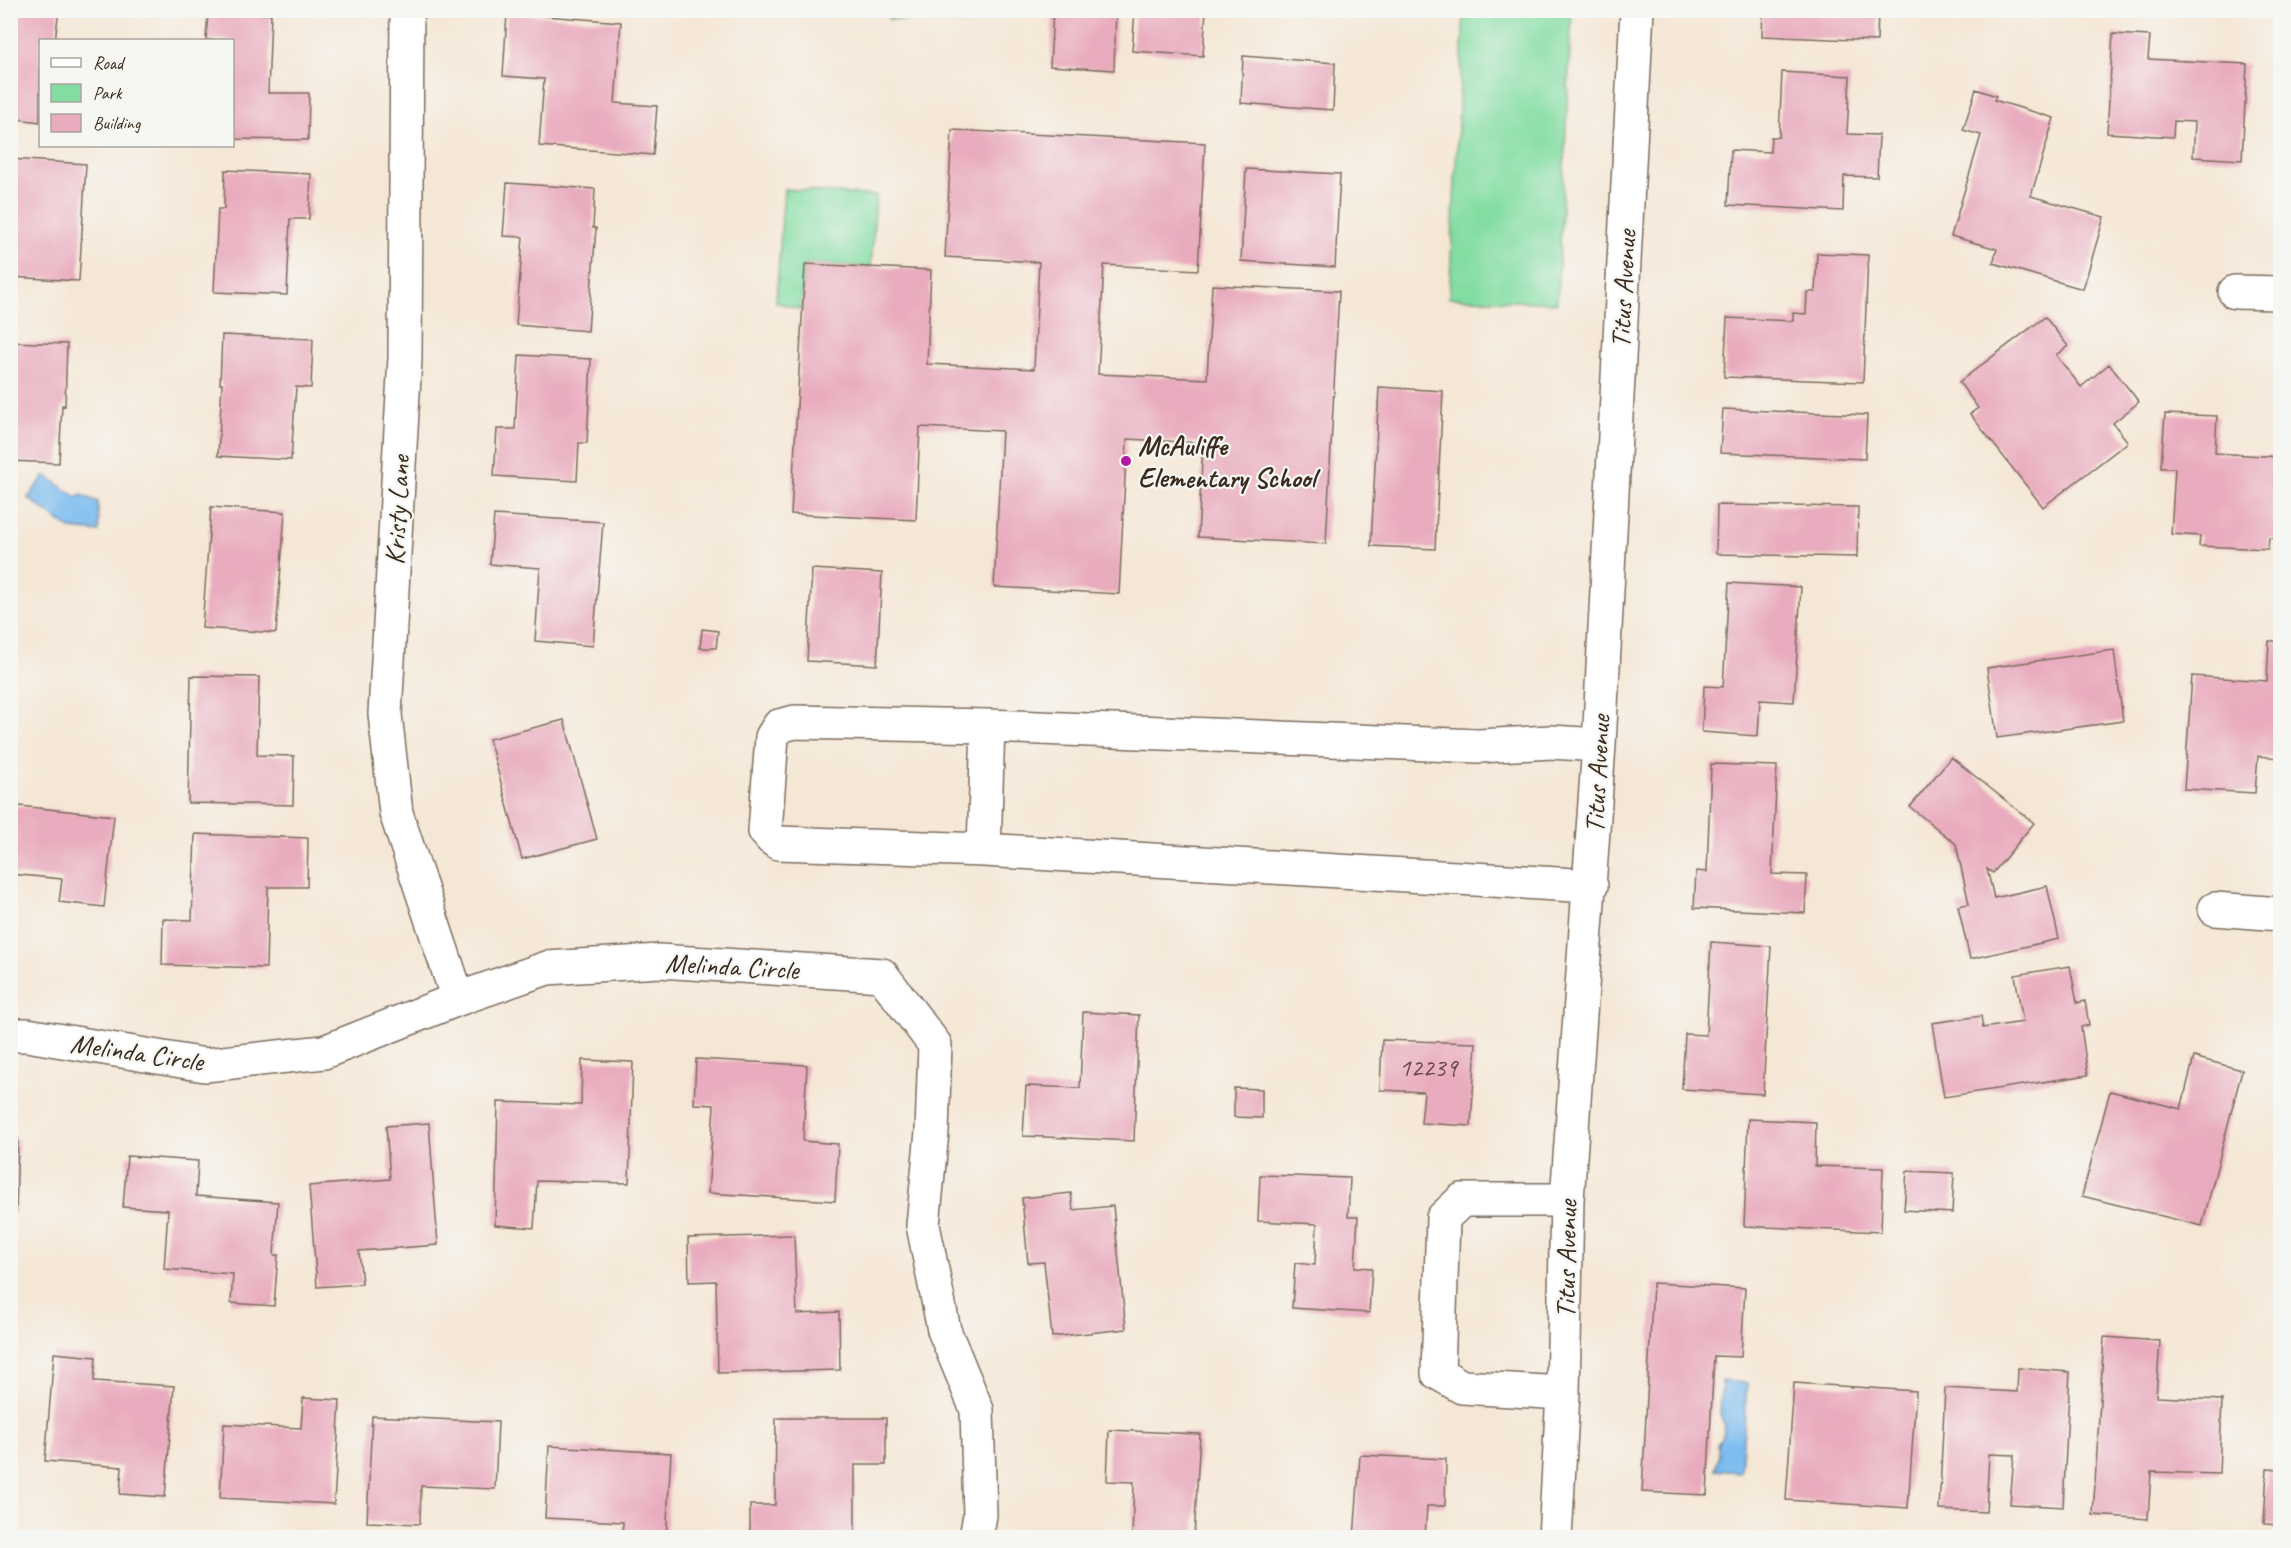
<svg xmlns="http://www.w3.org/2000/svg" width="2291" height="1548" viewBox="0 0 2291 1548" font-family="Caveat,sans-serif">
  <rect width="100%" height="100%" fill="#f6f6f2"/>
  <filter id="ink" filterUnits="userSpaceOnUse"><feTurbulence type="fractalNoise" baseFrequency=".0167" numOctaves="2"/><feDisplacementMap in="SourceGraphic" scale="12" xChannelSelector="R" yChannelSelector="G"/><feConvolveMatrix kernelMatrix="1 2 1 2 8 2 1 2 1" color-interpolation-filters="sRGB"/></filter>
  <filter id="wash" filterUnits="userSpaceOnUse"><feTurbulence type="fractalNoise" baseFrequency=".008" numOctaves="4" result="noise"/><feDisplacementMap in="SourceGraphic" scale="24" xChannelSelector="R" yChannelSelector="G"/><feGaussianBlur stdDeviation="1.35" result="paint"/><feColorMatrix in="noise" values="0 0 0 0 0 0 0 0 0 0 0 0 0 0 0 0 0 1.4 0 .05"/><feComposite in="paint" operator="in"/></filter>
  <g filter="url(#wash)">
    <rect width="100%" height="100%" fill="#f5e7d6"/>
    <path fill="#83dda3" stroke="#5f8460" stroke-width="1.5" d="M888 11H974L973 24 888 19Z
      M1464 11H1572L1557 303 1449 298Z
      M784 189 876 196 871 267 805 264 801 310 776 302Z"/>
    <path fill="#7abbef" stroke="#5a7286" stroke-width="1.5" d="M45 475 77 497 82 495 98 502 99 532 70 529 28 498Z
      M1722 1381 1747 1383 1741 1472 1715 1470 1719 1455 1717 1445 1723 1434 1724 1423 1720 1415Z"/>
    <g id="blocks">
      <path fill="#e9acbe" d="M10 10H59L55 40H40V122L10 118Z
        M1053 10H1116L1114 70 1050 66Z
        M1135 10H1206L1203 56 1132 51Z
        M1324 10H1352L1351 14 1324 12Z
        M1763 10H1878L1877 41 1762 36Z
        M208 12 271 14 268 93H309L308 140 232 139V40H206Z
        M507 13 621 22 615 103 657 106 653 155 539 146 544 79 503 76Z
        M2113 34 2150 36 2148 59 2247 64 2242 160 2193 157 2195 122 2174 121 2173 137 2107 133Z
        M1243 56 1335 63 1333 110 1241 103Z
        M1782 72 1850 76 1847 134 1879 135 1877 177 1844 176 1843 211 1728 205 1731 150 1770 152 1771 137H1779Z
        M1976 89 1996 96 1994 100 2054 118 2031 196 2104 217 2083 289 1993 263 1997 249 1951 236 1981 135 1963 130Z
        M952 130 1205 143 1198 270 1104 265 1098 374 1207 379 1212 285 1339 291 1326 544 1198 537 1203 443 1127 439 1119 594 994 587 1002 431 920 427 916 520 791 514 805 264 931 270 927 364 1034 369 1039 262 945 257Z
        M10 159 86 164 79 281 10 277Z
        M1246 169 1340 174 1335 267 1241 261Z
        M225 170 311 174 309 219H290L287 295 214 292 218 209H224Z
        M507 183 595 189 593 228H596L588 331 516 325 523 237 503 236Z
        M1817 253 1868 255 1863 382 1724 377 1727 318 1793 321V313L1806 314 1807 292H1815Z
        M2045 317 2068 346 2056 355 2081 387 2109 364 2139 402 2113 423 2128 442 2043 507 1970 414 1978 408 1959 382Z
        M222 335 313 339 311 388 296 387 291 460 218 456 222 384H220Z
        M10 342 67 344 65 406 62 405 59 463 10 461Z
        M519 355 591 359 587 443H579L577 481 494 476 497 429H515Z
        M1379 387 1443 391 1435 549 1371 546Z
        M1723 409 1867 415 1865 459 1720 453Z
        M2165 414 2217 416 2215 453 2280 457V539L2269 538 2268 549 2199 546 2200 536 2171 534 2175 468H2161Z
        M1717 505 1858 507 1857 557 1716 554Z
        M211 507 285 512 276 633 202 628Z
        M494 515 603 522 593 646 535 641 540 568 490 564Z
        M812 569 882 573 877 665 807 661Z
        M1729 583 1801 587 1794 702 1760 700 1758 736 1702 732 1704 686 1723 687Z
        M702 629 718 631 716 648H700Z
        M2269 641H2280V758L2258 756 2255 793 2184 789 2192 676 2267 681Z
        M2114 650 2123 721 1997 738 1987 668Z
        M191 676 259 677 257 755 294 756 293 805 188 803Z
        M564 720 597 839 522 859 489 739Z
        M1951 757 2034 823 1993 873 1987 869 1994 898 2047 886 2059 939 1970 959 1958 906 1969 904 1956 844 1910 807Z
        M1711 764 1777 766 1772 874 1807 875 1805 913 1694 908 1696 871 1707 872Z
        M10 805 114 816 104 907 59 902 62 879 10 874Z
        M195 834 308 838 307 887H268L266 968 162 965 163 919 192 920Z
        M1711 942 1771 946 1763 1094 1682 1089 1685 1034 1706 1035Z
        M2070 966 2077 1003 2085 1001 2089 1025 2081 1027 2088 1075 1944 1097 1932 1023 1981 1016 1983 1028 2023 1022 2015 975Z
        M1083 1012 1139 1015 1134 1141 1023 1136 1026 1086 1080 1088Z
        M1382 1040 1476 1043 1471 1126 1421 1123 1424 1092 1380 1090Z
        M2194 1057 2242 1070 2202 1226 2082 1196 2110 1091 2181 1109Z
        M696 1059 807 1065 803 1141 838 1144 835 1201 708 1193 714 1105 694 1104Z
        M582 1060 633 1062 629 1183 537 1181 534 1228 495 1225 498 1102 581 1105Z
        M1234 1088 1262 1089V1118L1234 1117Z
        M1748 1119 1816 1122 1815 1166 1883 1168 1881 1232 1744 1226Z
        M429 1123 438 1245 359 1251 362 1284 317 1287 309 1186 390 1179 386 1126Z
        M10 1139H18L16 1213H10Z
        M127 1156 198 1161 196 1196 278 1202 274 1255H278L274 1306 231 1303 233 1274 164 1269 168 1210 123 1207Z
        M1907 1171 1954 1173 1952 1213 1904 1210Z
        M1260 1175 1350 1178 1348 1217H1358L1355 1267 1372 1268 1369 1313 1292 1308 1295 1263 1315 1265 1317 1224 1258 1221Z
        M1071 1193 1073 1210 1113 1206 1126 1329 1052 1337 1044 1262 1028 1263 1022 1198Z
        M794 1235 797 1314 839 1312 840 1370 718 1373 716 1281 689 1282 688 1238Z
        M1653 1283 1745 1288 1741 1357 1714 1356 1707 1495 1642 1492Z
        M2104 1337 2160 1341 2156 1397 2222 1400 2219 1474 2151 1472 2148 1519 2093 1515Z
        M54 1353 96 1357 94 1381 174 1386 165 1497 120 1494 122 1467 45 1461Z
        M2018 1368 2070 1372 2063 1507 2010 1504 2014 1455 1989 1454 1986 1512 1939 1510 1945 1388 2017 1392Z
        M1794 1383 1916 1391 1908 1508 1786 1500Z
        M303 1398 340 1400 334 1504 220 1498 224 1424 301 1428Z
        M372 1416 498 1422 495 1489 421 1486 420 1524 367 1522Z
        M776 1418H886V1465H855V1538H750V1505H775Z
        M1109 1430 1200 1434 1194 1538H1132L1134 1482 1107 1481Z
        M549 1446 671 1453 666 1538H622L623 1522 545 1518Z
        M1360 1455 1446 1459 1445 1506H1427L1425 1538H1354Z
        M2267 1469 2280 1470V1525L2264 1524Z"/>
    </g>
  </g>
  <g filter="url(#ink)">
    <use href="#blocks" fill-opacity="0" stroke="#7c6c5e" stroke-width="1.5"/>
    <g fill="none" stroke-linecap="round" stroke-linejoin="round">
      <g stroke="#7c6c5e" stroke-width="36">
        <path id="minor" d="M407 10 405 358 385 714 396 813 458 999
          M2235 292 2280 293
          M984 850 778 843 771 838 765 831 772 737 779 726 795 722 988 726
          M1591 886 984 850 988 726 1479 746 1551 742 1599 745
          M2215 909 2280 914
          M10 1035H27L205 1065 324 1052 458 999 547 968 659 961 882 975 935 1045 932 1132 923 1225 944 1330 977 1410 980 1515 976 1538
          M1563 1393 1462 1387 1438 1373 1443 1218 1462 1200H1567
          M1555 1538 1563 1393 1567 1200 1599 745 1637 10"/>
      </g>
      <use href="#minor" stroke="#fff" stroke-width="33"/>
    </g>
  </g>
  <circle fill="#b5179e" stroke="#f6f6f2" stroke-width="2" cx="1126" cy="461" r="6"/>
  <g text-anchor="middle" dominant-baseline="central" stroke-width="4.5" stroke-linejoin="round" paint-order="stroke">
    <g font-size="26" fill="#664a46">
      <text x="1428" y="1067">12239</text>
    </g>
    <g font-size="28" fill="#3b2a1e" stroke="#f6f6f2">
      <text transform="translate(1623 289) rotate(-87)">Titus Avenue</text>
      <text transform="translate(397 510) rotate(-87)">Kristy Lane</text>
      <text transform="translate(1597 774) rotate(-87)">Titus Avenue</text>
      <text transform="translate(732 966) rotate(3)">Melinda Circle</text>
      <text transform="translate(137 1052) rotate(8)">Melinda Circle</text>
      <text transform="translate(1566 1259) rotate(-89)">Titus Avenue</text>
    </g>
    <g font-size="28" font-weight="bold" fill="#3b2a1e" stroke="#f6f6f2" text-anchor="start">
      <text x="1138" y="445">McAuliffe<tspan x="1138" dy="32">Elementary School</tspan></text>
    </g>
  </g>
  <rect width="2291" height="1548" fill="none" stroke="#f6f6f2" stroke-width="36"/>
  <rect x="39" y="39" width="195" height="108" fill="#f6f6f2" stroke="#aba49d" stroke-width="1.5"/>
  <rect x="51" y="58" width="30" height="9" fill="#ffffff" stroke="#aba49d" stroke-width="1.5"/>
  <text x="93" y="69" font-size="18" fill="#3b2a1e">Road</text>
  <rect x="51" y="84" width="30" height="18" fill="#83dda3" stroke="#aba49d" stroke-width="1.5"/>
  <text x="93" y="99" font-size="18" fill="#3b2a1e">Park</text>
  <rect x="51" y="114" width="30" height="18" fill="#e9acbe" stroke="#aba49d" stroke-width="1.5"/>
  <text x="93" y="129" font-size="18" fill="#3b2a1e">Building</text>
</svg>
